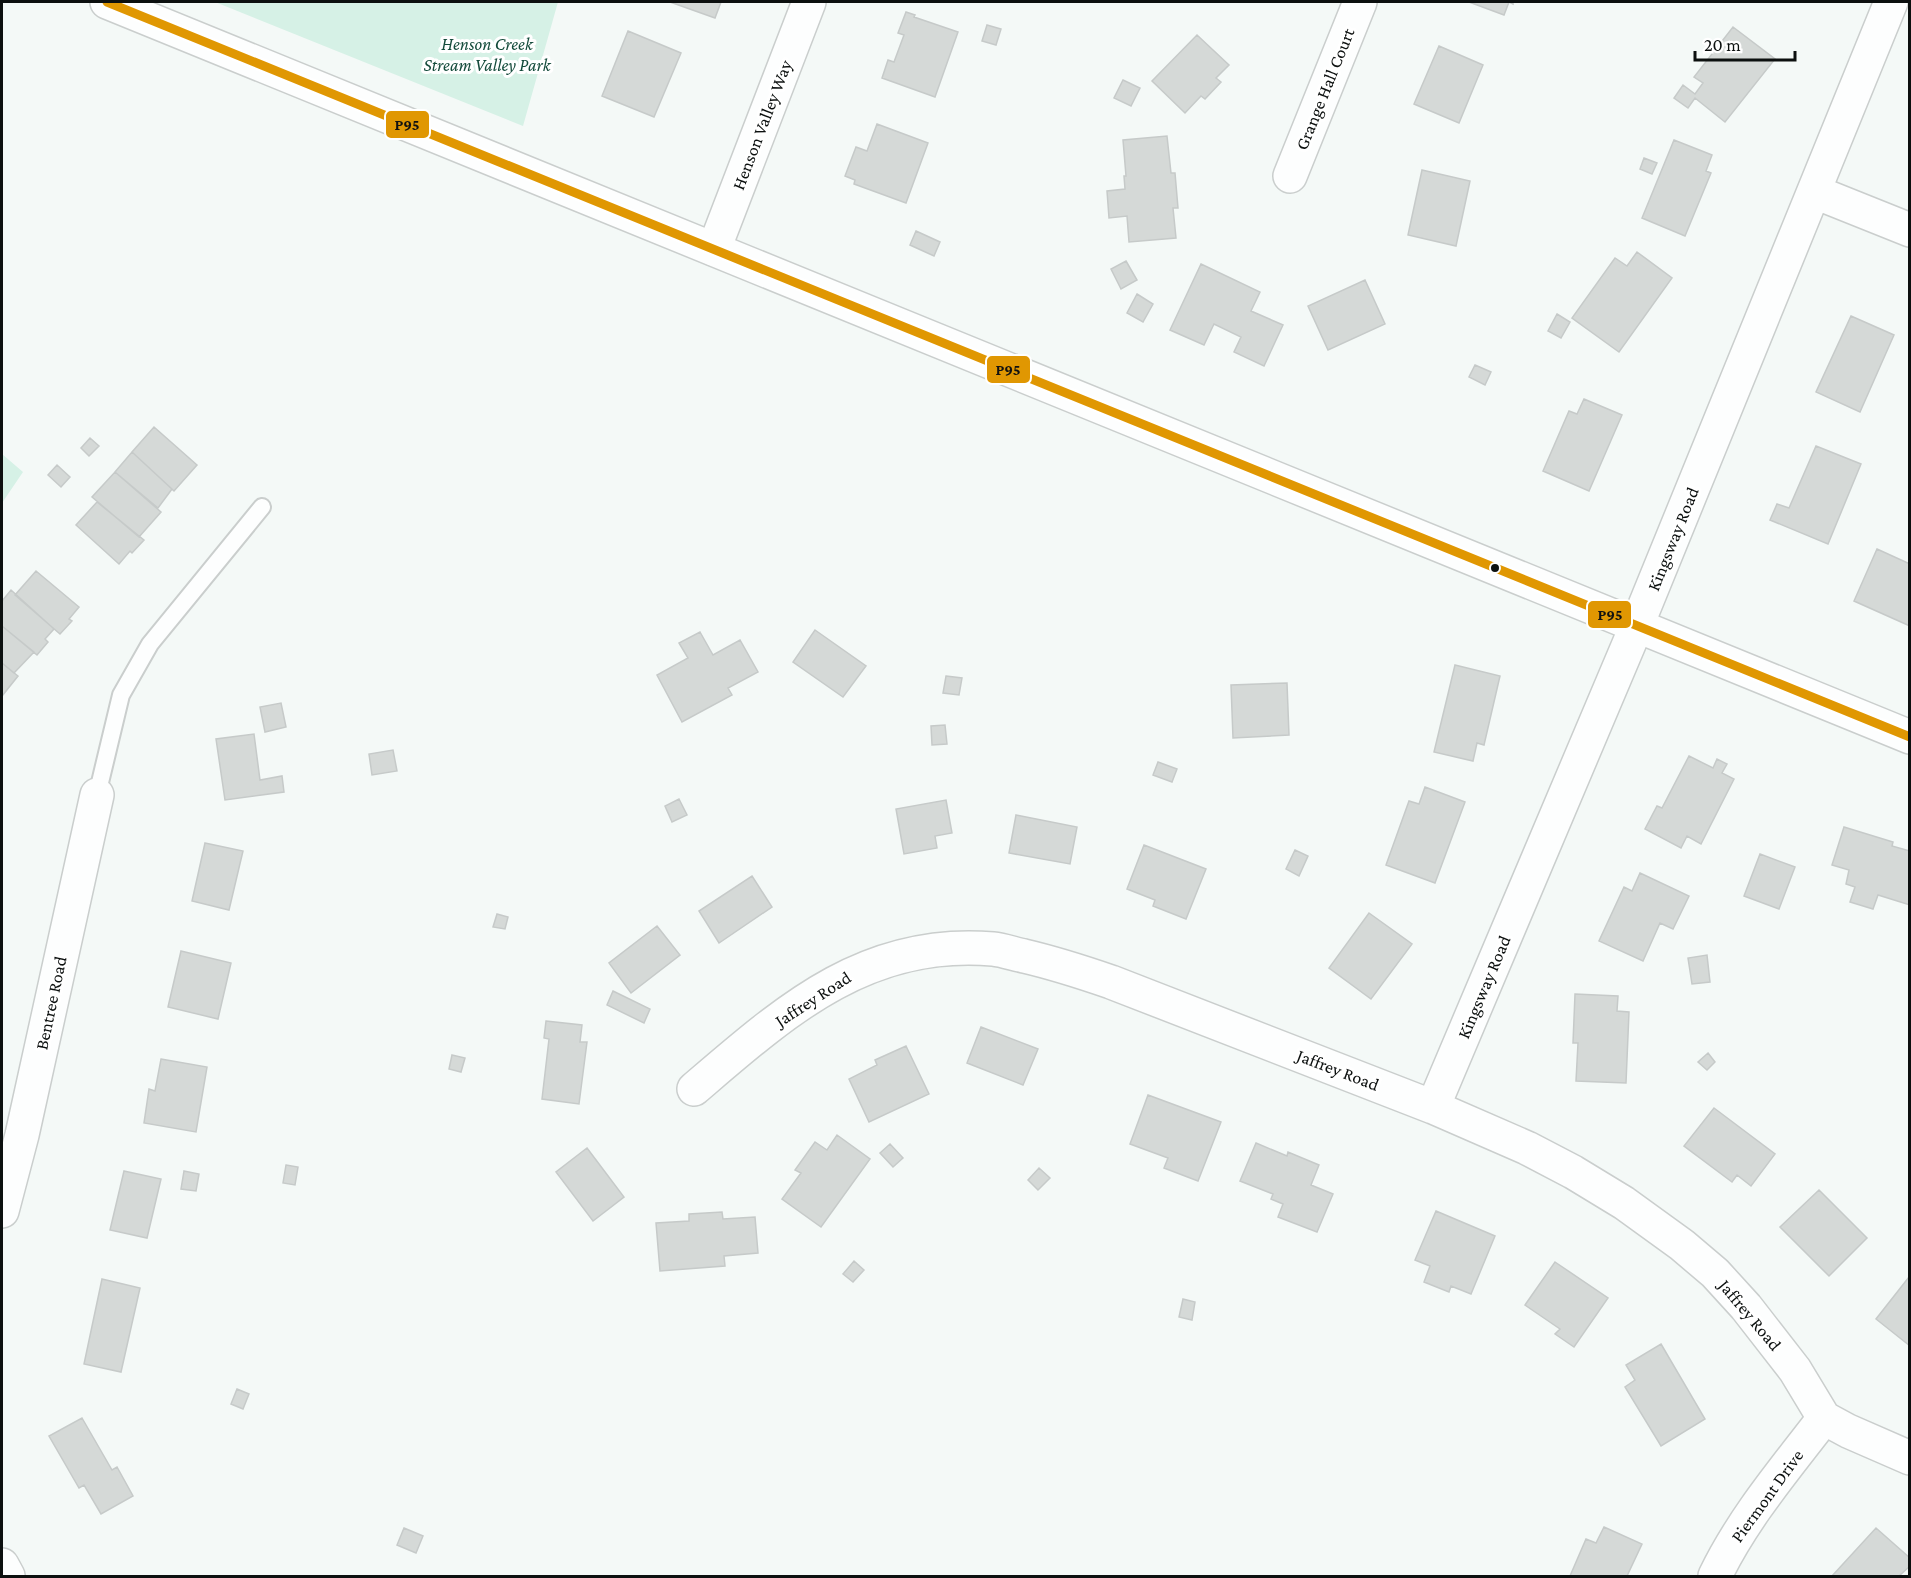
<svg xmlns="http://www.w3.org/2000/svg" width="1911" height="1578" viewBox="0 0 1911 1578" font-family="'Crimson Pro',serif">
  <rect width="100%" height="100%" fill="#f4f9f7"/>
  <path fill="#d6f1e6" d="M215 2H558L523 126Z
    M2 454 23 472 2 503Z"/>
  <path fill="#d5d9d7" stroke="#c6cac9" stroke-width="1.5" d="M670 2H721L715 18Z
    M1469 2H1513V4L1509 2 1504 15Z
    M906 12 915 15 914 17 958 32 935 97 882 78 888 60 894 62 904 35 898 33Z
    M987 25 1001 29 996 45 982 41Z
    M1733 27 1775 59 1725 122 1695 98 1688 108 1674 98 1683 85 1695 94 1703 83 1694 77Z
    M628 31 681 53 654 117 602 96Z
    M1197 35 1229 65 1216 78 1221 82 1205 99 1201 96 1185 113 1152 81Z
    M1439 46 1483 65 1459 123 1414 104Z
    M1123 80 1140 88 1131 106 1114 98Z
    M877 124 928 143 906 203 854 184 855 180 845 176 856 147 867 151Z
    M1167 136 1171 173H1175L1178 208H1173L1176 238 1129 242 1127 216 1109 218 1107 191 1125 189 1124 176H1126L1123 140Z
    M1674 140 1712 155 1706 171 1711 173 1685 236 1642 218Z
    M1644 158 1657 163 1652 174 1640 169Z
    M1422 170 1470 181 1456 246 1408 235Z
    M916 231 940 242 934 256 910 245Z
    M1637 252 1672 278 1619 352 1572 318 1615 258 1627 266Z
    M1126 261 1137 280 1121 289 1111 269Z
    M1201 264 1260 292 1251 311 1283 325 1264 366 1234 352 1241 337 1214 324 1204 345 1170 330Z
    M1365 280 1385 324 1328 350 1308 306Z
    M1137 294 1153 304 1143 322 1127 313Z
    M1557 314 1570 322 1561 338 1548 331Z
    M1851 316 1894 335 1860 412 1816 392Z
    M1475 365 1491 372 1485 385 1469 377Z
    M1584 399 1622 415 1589 491 1543 471 1569 411 1577 414Z
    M154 427 197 465 174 491 132 452Z
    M90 438 99 446 89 456 81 448Z
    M1816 446 1861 464 1828 544 1770 520 1777 504 1789 508Z
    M132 452 172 489 158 508 115 472Z
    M57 465 70 477 61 487 48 475Z
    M115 472 161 512 139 537 92 497Z
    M97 502 144 540 132 553 130 551 119 564 76 525Z
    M1877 549 1910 564V626L1854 601Z
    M36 571 79 607 69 619 72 621 60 634 15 595Z
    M11 590 54 629 45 639 48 642 37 655 2 626V601Z
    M2 626 34 652 14 673 2 663Z
    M815 630 866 666 843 697 793 662Z
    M700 632 713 655 740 640 758 672 728 688 732 695 682 722 657 675 688 658 679 643Z
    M2 663 18 676 2 696Z
    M1455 665 1500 676 1484 745 1477 743 1473 761 1434 752Z
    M946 676 962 678 959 695 943 693Z
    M1287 683 1289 735 1233 738 1231 685Z
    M281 703 286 727 265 732 260 707Z
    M945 725 947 744 932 745 931 726Z
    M254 734 260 780 282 776 284 792 225 800 216 739Z
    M393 750 397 771 372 775 369 754Z
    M1689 756 1713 768 1717 759 1727 764 1722 773 1734 779 1701 844 1687 836 1681 848 1645 829 1657 806 1662 808Z
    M1158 762 1177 769 1172 782 1153 775Z
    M1425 787 1465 802 1435 883 1386 865 1409 801 1419 804Z
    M679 799 687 815 672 822 665 806Z
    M946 800 952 833 935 836 937 848 904 854 896 809Z
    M1016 815 1077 827 1070 864 1009 853Z
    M1844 827 1893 842 1892 846 1910 851V905L1878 895 1873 909 1850 902 1855 887 1846 884 1849 870 1832 865Z
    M205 843 243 851 229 910 192 901Z
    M1144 845 1206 869 1186 919 1153 906 1155 900 1127 889Z
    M1295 850 1308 856 1299 876 1286 869Z
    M1760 854 1795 867 1779 909 1744 896Z
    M1640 873 1689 896 1673 929 1660 923 1643 961 1599 941 1624 887 1632 891Z
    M752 876 772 907 719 943 699 911Z
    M1369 913 1412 944 1371 999 1329 968Z
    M497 914 508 917 505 929 493 927Z
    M657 926 680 955 631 993 609 963Z
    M181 951 231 963 218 1019 168 1007Z
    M1707 955 1710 982 1692 984 1688 958Z
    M613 991 650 1009 644 1023 607 1005Z
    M1575 994 1618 996 1617 1011 1629 1012 1626 1083 1576 1081 1578 1043H1573Z
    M546 1021 582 1025 580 1042H587L579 1104 542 1099 549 1039 544 1038Z
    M981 1027 1038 1049 1023 1085 967 1063Z
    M906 1046 929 1094 869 1122 849 1079 877 1065 875 1060Z
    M1708 1053 1715 1062 1707 1070 1698 1062Z
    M452 1055 465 1058 461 1072 449 1069Z
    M161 1059 207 1067 196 1132 144 1123 149 1089 155 1091Z
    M1148 1095 1221 1122 1198 1181 1164 1168 1168 1158 1130 1144Z
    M1714 1108 1775 1154 1751 1186 1737 1175 1732 1182 1684 1146Z
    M837 1135 870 1159 821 1227 782 1199 801 1173 795 1170 815 1142 827 1150Z
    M1256 1143 1287 1156 1288 1152 1319 1165 1311 1185 1333 1194 1317 1232 1278 1217 1283 1204 1271 1199 1273 1194 1240 1181Z
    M890 1144 903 1158 893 1167 880 1153Z
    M587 1148 624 1197 593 1221 556 1172Z
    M286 1165 298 1167 295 1185 283 1183Z
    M1039 1168 1050 1178 1038 1190 1028 1180Z
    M124 1171 161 1179 147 1238 110 1230Z
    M184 1171 199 1174 196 1191 181 1189Z
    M1819 1190 1867 1238 1829 1276 1780 1227Z
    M1436 1211 1495 1236 1471 1294 1451 1286 1449 1292 1424 1282 1430 1266 1415 1260Z
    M722 1212 723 1219 755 1217 758 1253 724 1256 725 1266 660 1271 656 1223 689 1221V1214Z
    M854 1261 864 1270 853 1282 843 1274Z
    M1555 1262 1608 1298 1574 1347 1555 1334 1560 1329 1525 1305Z
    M1909 1277H1910V1346L1876 1319Z
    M102 1279 140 1288 121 1372 84 1364Z
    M1183 1299 1195 1302 1192 1320 1179 1317Z
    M1661 1344 1705 1419 1661 1446 1625 1387 1635 1380 1626 1365Z
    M237 1389 249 1394 243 1409 231 1404Z
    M82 1418 112 1470 117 1467 133 1496 101 1514 84 1485 79 1488 49 1436Z
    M1604 1527 1642 1544 1627 1576H1570L1586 1539 1596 1543Z
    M404 1528 423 1536 416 1553 397 1545Z
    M1876 1528 1910 1558V1566L1899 1576H1832Z"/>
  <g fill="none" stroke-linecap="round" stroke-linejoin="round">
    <g stroke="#cacecd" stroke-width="20">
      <path id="lane" d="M97 795 121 695 150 644 262 507"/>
    </g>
    <g stroke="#cacecd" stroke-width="36">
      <path id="street" d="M1290 176 1360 2
        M1815 192 1910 230
        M714 249 809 2
        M694 1089C784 1012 865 938 993 949 1003 950 1014 954 1024 956 1054 963 1082 972 1111 982L1433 1107 1527 1148 1573 1172 1624 1203 1682 1245 1715 1273 1746 1307 1795 1370 1824 1418 1848 1431 1910 1458
        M1433 1107 1637 625 1891 2
        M2 1211 22 1135 97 795
        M2 1565 8 1576
        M1715 1576C1743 1518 1785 1469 1824 1418"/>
    </g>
    <g stroke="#cacecd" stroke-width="36">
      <path id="secondary" d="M107 2 1910 737"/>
    </g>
    <use href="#lane" stroke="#fdfefe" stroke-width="16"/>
    <use href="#street" stroke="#fdfefe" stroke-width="33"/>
    <use href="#secondary" stroke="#fdfefe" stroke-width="33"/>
    <g stroke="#fff" stroke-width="14">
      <path id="bus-1" d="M107 2 1910 737"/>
    </g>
    <use href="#bus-1" stroke="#e09702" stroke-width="9"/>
  </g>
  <circle fill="#0c100f" stroke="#fff" stroke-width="2" cx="1495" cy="568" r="5"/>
  <g text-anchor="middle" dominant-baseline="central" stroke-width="6" stroke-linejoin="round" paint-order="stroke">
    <g font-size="18" font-style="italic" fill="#144b3b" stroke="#fff">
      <text x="487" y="44">Henson Creek<tspan x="487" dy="21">Stream Valley Park</tspan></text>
    </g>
    <g font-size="18" fill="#0c100f" stroke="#fff">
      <text transform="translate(1325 89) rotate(-68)">Grange Hall Court</text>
      <text transform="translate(762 125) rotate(-69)">Henson Valley Way</text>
      <text transform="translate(1673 539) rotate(-68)">Kingsway Road</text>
      <text transform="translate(1484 987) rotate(-67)">Kingsway Road</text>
      <text transform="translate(813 999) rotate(-33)">Jaffrey Road</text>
      <text transform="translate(51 1003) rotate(-78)">Bentree Road</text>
      <text transform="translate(1338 1070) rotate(21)">Jaffrey Road</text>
      <text transform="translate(1750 1315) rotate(50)">Jaffrey Road</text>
      <text transform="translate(1767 1496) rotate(-54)">Piermont Drive</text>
    </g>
  </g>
  <g stroke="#fff" stroke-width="2">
    <rect x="385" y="110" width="45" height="29" rx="6" fill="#e09702"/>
    <rect x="986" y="355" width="45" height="29" rx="6" fill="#e09702"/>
    <rect x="1587" y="600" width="45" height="29" rx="6" fill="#e09702"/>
  </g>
  <g font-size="16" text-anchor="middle" font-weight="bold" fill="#111">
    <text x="407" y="130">P95</text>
    <text x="1008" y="375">P95</text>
    <text x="1610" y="620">P95</text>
  </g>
  <rect width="1911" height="1578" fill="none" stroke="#0c100f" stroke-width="6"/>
  <path d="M1695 51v9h100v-9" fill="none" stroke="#0c100f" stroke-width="3"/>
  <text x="1704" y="51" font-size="18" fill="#0c100f" stroke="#ffffff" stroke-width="4.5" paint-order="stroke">20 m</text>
</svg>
